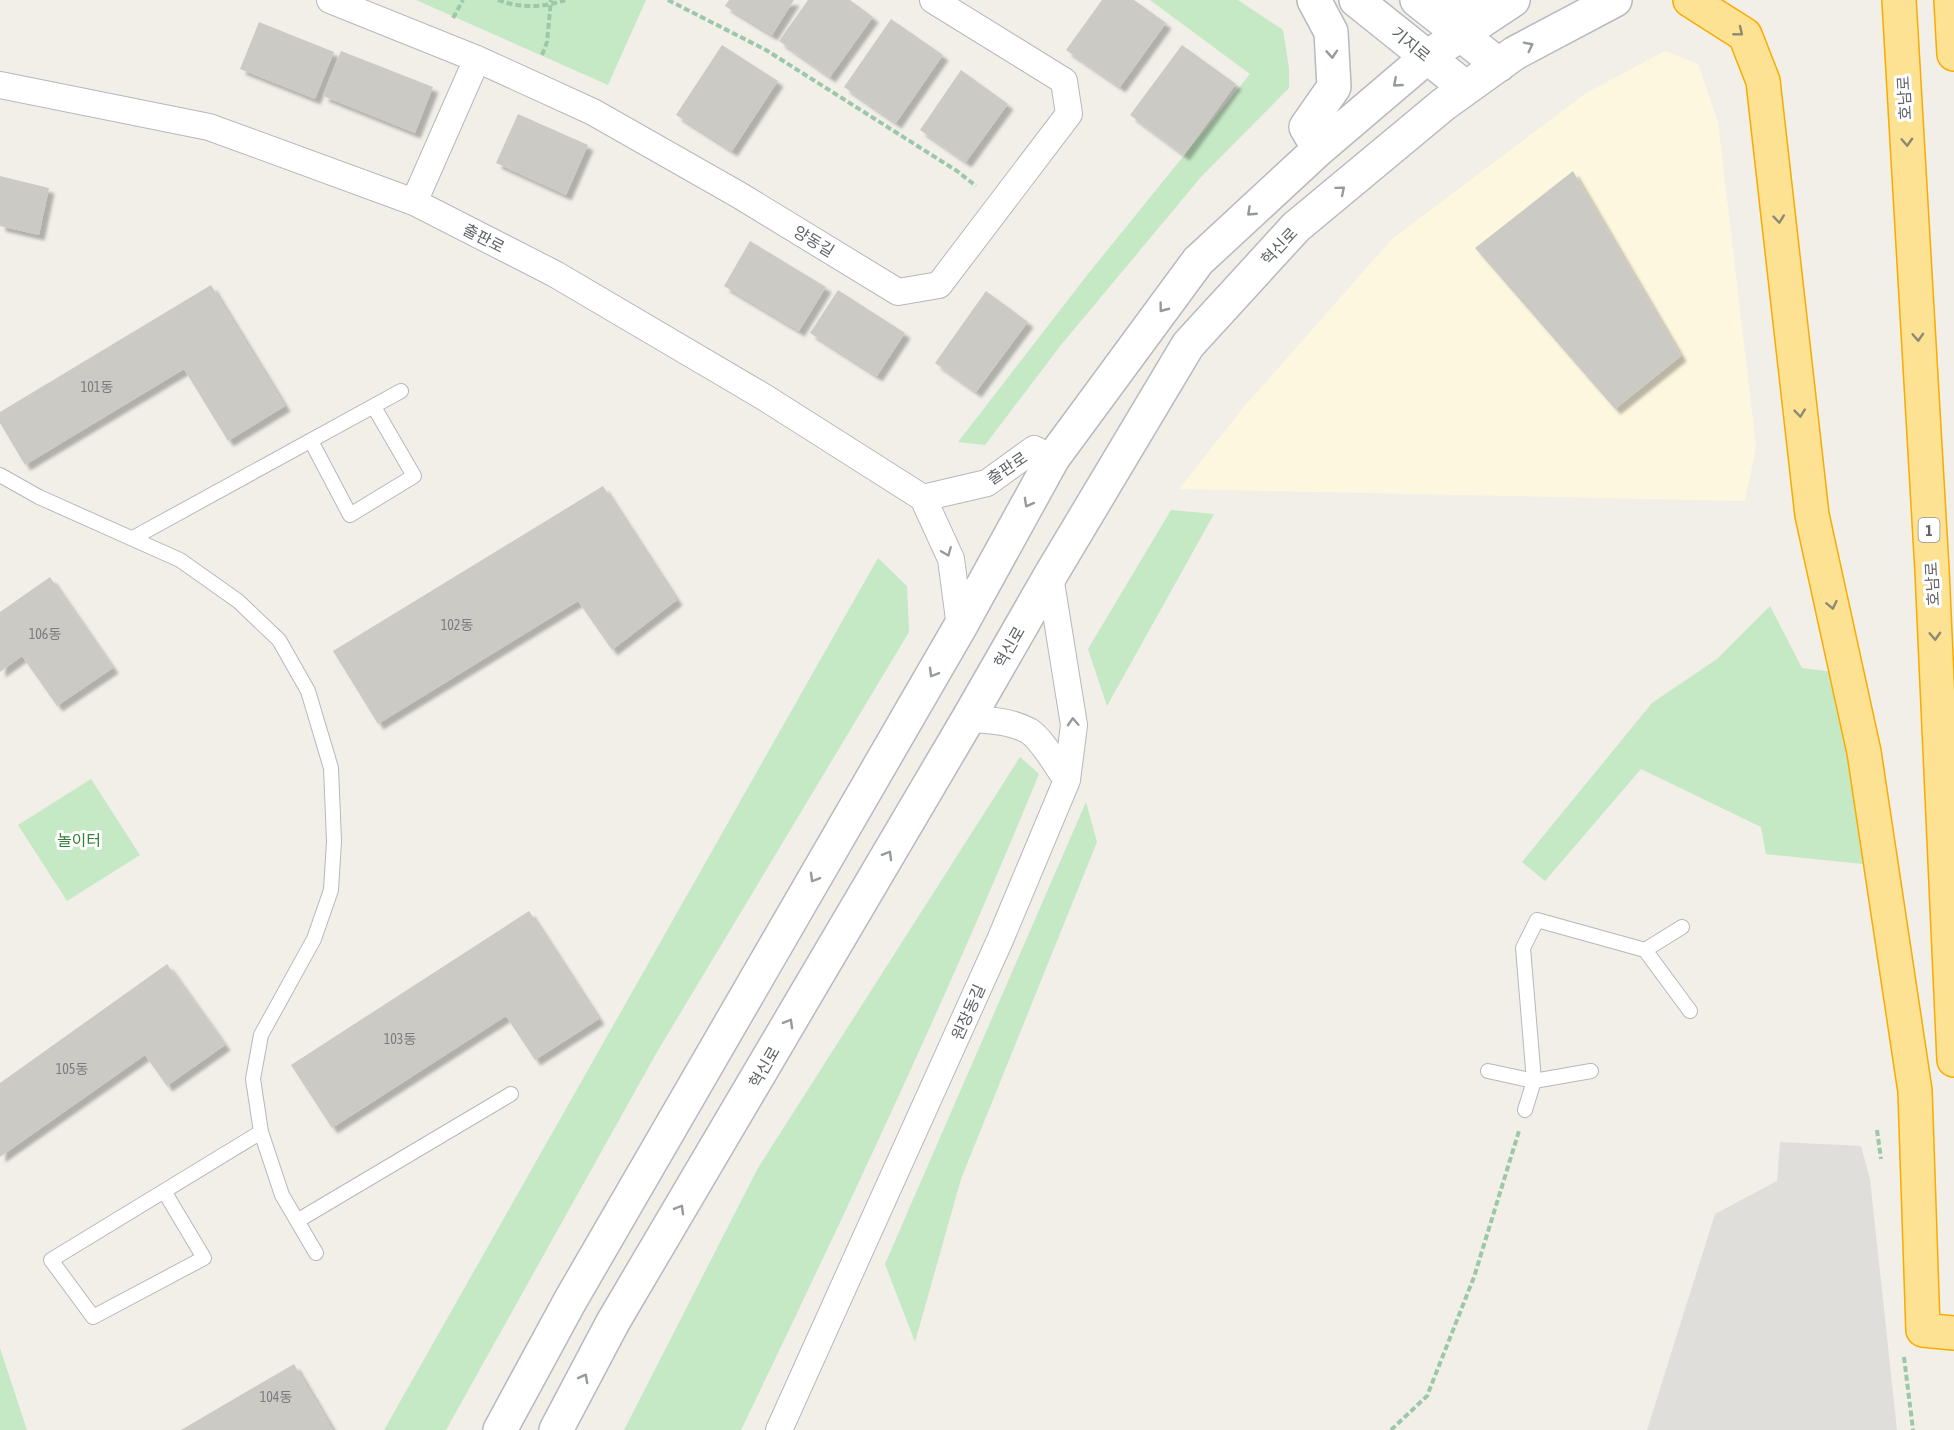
<svg xmlns="http://www.w3.org/2000/svg" width="1954" height="1430" viewBox="0 0 1954 1430" font-family="'Asap Condensed','Noto Sans KR',sans-serif">
  <defs>
    <filter id="shadow"><feDropShadow dx="5.5" dy="5.5" stdDeviation="1.5" flood-color="#0004"/></filter>
  </defs>
  <rect width="100%" height="100%" fill="#f1efe8"/>
  <path fill="#fef7e0" d="M1665 51 1698 64 1718 122 1756 447 1745 501 1179 489 1243 408 1392 239 1586 93Z"/>
  <path fill="#e0deda" d="M1780 1142 1861 1146 1870 1179 1897 1430H1647L1715 1214 1777 1181Z"/>
  <path fill="#c5e8c5" d="M416 0H646L608 85Z
    M1150 0H1238L1283 30 1289 68V88L1201 177 1061 345 985 445 958 442 1088 274 1250 74Z
    M1171 510 1214 514 1107 706 1088 649Z
    M878 558 907 586 909 632 657 1052 446 1430H384Z
    M1770 606 1802 668 1834 672 1872 865 1766 854 1761 827 1641 769 1545 881 1522 862 1652 703 1717 659Z
    M1020 757 1039 774C948 996 845 1214 741 1430H624L758 1168Z
    M91 779 140 855 67 901 18 825Z
    M1086 802 1097 842 961 1179 915 1342 885 1264Z
    M0 1348 27 1430H0Z"/>
  <path fill="#cccac5" filter="url(#shadow)" d="M729 0H794L772 35 725 6Z
    M808 0H850L873 17 830 77 779 41Z
    M1102 0H1134L1166 23 1120 87 1066 50Z
    M891 19 943 55 896 123 844 87Z
    M259 22 334 52 315 99 240 69Z
    M722 45 778 81 732 151 676 115Z
    M1182 45 1236 84 1184 155 1130 115Z
    M341 51 433 87 415 133 323 96Z
    M961 70 1008 104 966 162 920 130Z
    M518 114 588 145 566 195 496 163Z
    M1573 171 1681 356 1615 409 1475 248Z
    M0 176 49 188 39 235 0 226Z
    M750 241 826 287 799 331 724 286Z
    M211 285 285 406 228 441 184 369 25 465 0 423V412Z
    M838 290 905 333 877 376 810 333Z
    M986 291 1028 322 976 392 935 363Z
    M603 486 677 600 612 650 578 601 378 724 333 651Z
    M50 577 113 668 57 706 22 656 0 672V612Z
    M529 911 599 1019 535 1060 506 1016 332 1128 291 1065Z
    M167 964 225 1045 167 1086 145 1055 0 1157V1083Z
    M294 1364 333 1430H181Z"/>
  <g fill="none" stroke-linecap="round" stroke-linejoin="round">
    <g stroke="#b5b8bc" stroke-width="16">
      <path id="lane" d="M311 441 350 515 414 476 374 407
        M0 475 39 497 180 560 238 601 279 640 308 691 331 768 334 841 331 890 314 939 261 1035 253 1079 261 1132 282 1195 316 1253
        M133 538 401 391
        M1645 950 1690 1011
        M1488 1071 1534 1081 1591 1071
        M1525 1110 1534 1081 1523 948 1537 920 1645 950 1682 927
        M164 1191 204 1258 93 1317 51 1260 261 1132
        M297 1221 511 1094"/>
    </g>
    <g stroke="#b5b8bc" stroke-width="28">
      <path id="street" d="M330 0 477 59 593 112 739 195 898 292 939 285 1069 114 1064 81 933 0
        M0 85 209 127 414 202 555 274 764 397 923 498 951 559 960 627
        M414 202 477 59
        M923 498 987 483 1034 449 1053 458
        M968 719C988 720 1011 721 1029 731 1043 740 1057 767 1067 780
        M779 1430 1000 940 1067 780 1074 725 1050 576"/>
    </g>
    <g stroke="#b6babf" stroke-width="36">
      <path id="secondary" d="M1314 0 1331 32 1334 87 1306 127 1319 149
        M1356 0 1466 88
        M1417 0 1499 65
        M1444 0 1450 2 1486 0
        M500 1430 570 1301 960 627 1053 458 1198 261 1319 149 1427 57 1513 0
        M556 1430 613 1322 968 719 1050 576 1188 345 1296 227 1444 104 1515 53 1615 0"/>
    </g>
    <g stroke="#f9ab00" stroke-width="36">
      <path id="highway" d="M1690 0 1745 35 1763 81 1812 515 1864 752 1915 1091 1923 1330 1954 1333
        M1899 0 1932 570 1954 1060
        M1951 0 1954 54"/>
    </g>
    <path stroke="#9cc7a9" stroke-width="4" stroke-dasharray="6 3" stroke-linecap="butt" d="M498 0C519 8 543 8 565 0
      M668 0 766 50 957 171 976 186
      M453 18 463 0
      M542 55 547 42 551 0
      M1877 1130 1881 1159
      M1904 1357 1913 1430
      M1391 1430 1427 1396 1474 1277 1519 1131"/>
    <use href="#lane" stroke="#fff" stroke-width="14"/>
    <use href="#street" stroke="#fff" stroke-width="26"/>
    <use href="#secondary" stroke="#fff" stroke-width="33"/>
    <use href="#highway" stroke="#fde293" stroke-width="33"/>
  </g>
  <defs><path id="oneway-chevron" d="M-2-3.5L2.5 0L-2 3.5" fill="none" stroke-width="1.6" stroke-linecap="round" stroke-linejoin="round" transform="scale(1.5)"/></defs>
  <g stroke="#8e8975">
    <use href="#oneway-chevron" transform="translate(1739 32) rotate(39)"/>
    <use href="#oneway-chevron" transform="translate(1907 142) rotate(87)"/>
    <use href="#oneway-chevron" transform="translate(1779 219) rotate(84)"/>
    <use href="#oneway-chevron" transform="translate(1918 337) rotate(87)"/>
    <use href="#oneway-chevron" transform="translate(1800 413) rotate(84)"/>
    <use href="#oneway-chevron" transform="translate(1832 605) rotate(78)"/>
    <use href="#oneway-chevron" transform="translate(1935 636) rotate(87)"/>
  </g>
  <g stroke="#979a9d">
    <use href="#oneway-chevron" transform="translate(1529 46) rotate(-27)"/>
    <use href="#oneway-chevron" transform="translate(1332 54) rotate(86)"/>
    <use href="#oneway-chevron" transform="translate(1397 83) rotate(139)"/>
    <use href="#oneway-chevron" transform="translate(1341 190) rotate(-40)"/>
    <use href="#oneway-chevron" transform="translate(1251 212) rotate(137)"/>
    <use href="#oneway-chevron" transform="translate(1163 308) rotate(127)"/>
    <use href="#oneway-chevron" transform="translate(1028 503) rotate(119)"/>
    <use href="#oneway-chevron" transform="translate(947 552) rotate(68)"/>
    <use href="#oneway-chevron" transform="translate(933 673) rotate(120)"/>
    <use href="#oneway-chevron" transform="translate(1073 722) rotate(-93)"/>
    <use href="#oneway-chevron" transform="translate(888 855) rotate(-60)"/>
    <use href="#oneway-chevron" transform="translate(814 878) rotate(120)"/>
    <use href="#oneway-chevron" transform="translate(789 1023) rotate(-60)"/>
    <use href="#oneway-chevron" transform="translate(680 1209) rotate(-60)"/>
    <use href="#oneway-chevron" transform="translate(584 1378) rotate(-62)"/>
  </g>
  <g text-anchor="middle" dominant-baseline="central" stroke-width="6" stroke-linejoin="round" paint-order="stroke">
    <g font-size="14" fill="#7a7d7f">
      <text x="97" y="387">101동</text>
      <text x="457" y="625">102동</text>
      <text x="45" y="634">106동</text>
      <text x="400" y="1039">103동</text>
      <text x="72" y="1069">105동</text>
      <text x="276" y="1397">104동</text>
    </g>
    <rect fill="#fff" stroke="#8f9295" stroke-width="1.5" x="1918.5" y="518" width="21" height="24" rx="4.5"/>
    <g font-size="15" font-weight="bold" fill="#5f6368">
      <text x="1929" y="530">1</text>
    </g>
    <g font-size="16" fill="#5f6368" stroke="#fff">
      <text transform="translate(1411 44) rotate(39)">기지로</text>
      <text transform="translate(1904 98) rotate(-93)">호남로</text>
      <text transform="translate(484 238) rotate(27)">출판로</text>
      <text transform="translate(814 241) rotate(31)">양동길</text>
      <text transform="translate(1279 246) rotate(-47)">혁신로</text>
      <text transform="translate(1007 468) rotate(-34)">출판로</text>
      <text transform="translate(1932 584) rotate(-93)">호남로</text>
      <text transform="translate(1009 647) rotate(-60)">혁신로</text>
      <text transform="translate(968 1012) rotate(-66)">원장동길</text>
      <text transform="translate(764 1067) rotate(-60)">혁신로</text>
    </g>
    <g font-size="16" fill="#348238" stroke="#fff">
      <text x="79" y="840">놀이터</text>
    </g>
  </g>
</svg>
